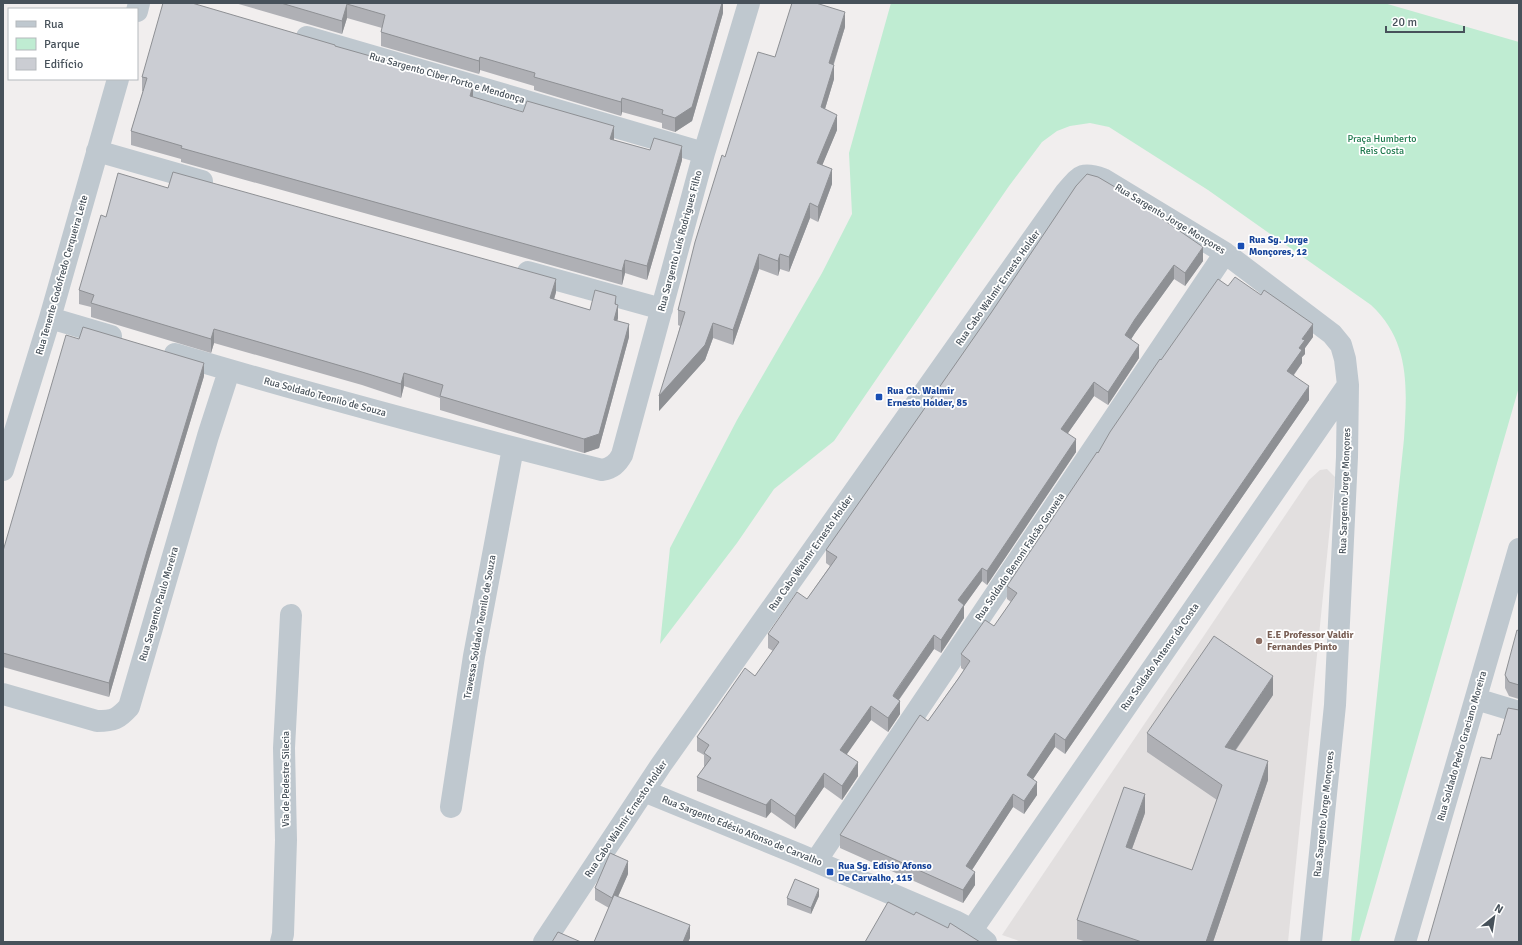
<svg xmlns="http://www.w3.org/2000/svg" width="1522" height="945" viewBox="0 0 1522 945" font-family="Signika,sans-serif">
  <rect width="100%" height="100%" fill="#f1eeee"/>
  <path fill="#e2dfdf" d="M1327 469 1335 477 1288 942H1022L1002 935 1309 480 1320 470Z"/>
  <path fill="#bfecd2" d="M891 3H1384L1519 42V387L1359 942H1351L1404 439C1407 390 1411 342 1371 305L1208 190 1109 127 1090 123 1070 126 1057 131 1042 142 1009 186 958 260 834 441 774 489 737 543 660 644 670 548 737 420 822 273 852 214 849 153Z"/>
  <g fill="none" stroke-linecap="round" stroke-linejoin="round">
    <path stroke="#bfc8cf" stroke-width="22" d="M137 11 139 3
      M307 37 704 153
      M97 151 202 181
      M528 272 662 309
      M50 318 111 336
      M175 354C316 396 459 434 602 470 612 468 617 464 622 455L704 153 749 3
      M3 470 50 318 118 79
      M3 694 97 721C114 721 118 719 129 707L208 436 229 371
      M1476 699 1519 712
      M644 791 798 854 955 921 972 930 986 942
      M451 807 474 656 513 448
      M816 861 1225 253
      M972 930 1348 385
      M281 942 283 934 286 840 284 748 291 615
      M544 942 661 765 1065 193C1080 176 1081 171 1103 179L1225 253 1332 334 1341 345 1345 359 1348 385 1347 457 1335 705 1311 942
      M1405 942 1519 549"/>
  </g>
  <path fill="#afb0b5" d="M235 3H723V13L692 121 675 132 662 128V123L622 112 621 116 534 90V86L480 70 479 74 381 46V32L382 28 347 18 342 34Z
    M845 27 834 64V79L825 109 837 130 822 165 832 184 818 222 810 218 789 272 780 269 778 276 759 269 733 345 713 338 705 360 659 411 680 326 678 325V310L725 157 775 57Z
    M335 46 473 97 614 140 682 160 647 280 625 273 622 285 181 162V159L131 145V131L143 91H142V77Z
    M1076 186 1203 261 1185 286 1174 279 1135 333 1131 339 1139 358 1108 405 1094 396 1068 433 1076 452 987 585 982 581 964 606V618L941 653 934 649 899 700 900 714 888 732 871 720 846 754 858 776 842 800 824 787 795 829 771 812 766 818 697 791V777L704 767V755L697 751V737L755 676 773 651 768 648V634L807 599 830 566 826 563V550L991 313Z
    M168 188 556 292 554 300 590 310 616 304 618 318 617 321 629 337 599 448 584 453 440 410V398L404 386 401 398 362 385 214 343 211 353 91 317V307L79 304V290L106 217Z
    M1228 286 1313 337 1305 348V354L1302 357V363L1294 375 1309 400 1065 754 1055 747 1033 779 1037 795 1024 814 1013 807 972 870 975 885 963 903 840 848V835L928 721 964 670 961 668V654L994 626 1011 602 1007 599V586L1098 453 1161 360Z
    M204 376 147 565 109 697 3 667V551Z
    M1519 631V699L1509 696 1505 688V675Z
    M1273 695 1236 750 1268 780 1213 942H1087L1077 939V920L1145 813 1132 849 1192 870 1217 800 1147 752V733Z
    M628 874 618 897 690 938 688 942H594L609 908 595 900V888Z
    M819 896 811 914 787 905V898Z"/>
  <path fill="#8e9094" d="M722 3H723V13L692 121 675 132V118Z
    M347 4V18L342 34V21Z
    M845 12V27L829 78V63Z
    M480 57V70L479 74V61Z
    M834 65V79L821 122V107Z
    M473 85V99L470 96Z
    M622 98V112L621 116V102Z
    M837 115V130L817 178V163Z
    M614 126V140L610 139Z
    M682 146V160L647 280V266Z
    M832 169V184L818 222V207Z
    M810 203V218L789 272V257Z
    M1203 247V261L1185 286V273Z
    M759 254V269L733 345V330Z
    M780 254V269L778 276V261Z
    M625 260V273L622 285V271Z
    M1174 265V279L1135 333 1125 349V335L1135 319Z
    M556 279V292L550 312V298Z
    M616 296V309L618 305V318L614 333 615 304Z
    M713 323V338L705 360 659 411V396Z
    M629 324V337L599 448 584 453V439Z
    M1313 324V337L1305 348V354L1302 357V363L1287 384V371L1302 339Z
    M214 329V343L211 353V339Z
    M1139 345V358L1108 405V392Z
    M204 363V376L147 565 109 697V683L147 551Z
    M404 373V386L401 398V384Z
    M1094 382V396L1061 443V429Z
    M1309 386V400L1065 754V740Z
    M1076 439V452L987 585V571Z
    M982 568V581L964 606V618L941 653V640L958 600Z
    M934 635V649L895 705 893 696Z
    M1273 676V695L1225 765V747Z
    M900 701V714L888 732V718Z
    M871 706V720L840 764V750Z
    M1055 733V747L1027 788V775Z
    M1268 761V780L1213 942H1206Z
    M858 762V776L842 800V786Z
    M824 773V787L795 829V816Z
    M1037 782V795L1024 814V801Z
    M1013 794V807L966 879V866Z
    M1145 794V813L1126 865V847Z
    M771 799V812L766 818V805Z
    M628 861V874L612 910V898Z
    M975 872V885L963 903V890Z
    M819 889V896L811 914V908Z
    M690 925V938L688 942H683Z"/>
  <path fill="#cbcdd3" stroke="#8e9094" d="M163 3H192L335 45V46L473 85 470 96 523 112 527 101 614 126 610 139 650 150 654 138 682 146 647 266 625 260 622 271 181 148 182 146 131 131 147 78 142 77Z
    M281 3H722L692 107 675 118 662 114 663 110 622 98 621 102 534 77 535 73 480 57 479 61 381 32 385 15 347 4 342 21Z
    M792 3H816L845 12 829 63 834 65 821 107 837 115 817 163 832 169 818 207 810 203 789 257 780 254 778 261 759 254 733 330 713 323 705 345 659 396 685 312 678 310 695 242 722 155 725 157 758 52 775 57Z
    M173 172 556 279 550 298 590 310 595 290 616 296 615 304 618 305 614 320 629 324 599 434 584 439 440 396 443 385 404 373 401 384 362 372 214 329 211 339 91 303 94 295 79 290 101 215 106 217 118 173 168 188Z
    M1087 174 1098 177 1120 190 1203 247 1185 273 1174 265 1135 319 1125 335 1139 345 1108 392 1094 382 1061 429 1076 439 987 571 982 568 958 600 964 605 941 640 934 635 895 692 893 696 900 701 888 718 871 706 840 750 858 762 842 786 824 773 795 816 771 799 766 805 697 777 711 758 704 753 709 745 697 737 745 668 755 676 779 642 768 634 797 592 807 599 837 557 826 550 991 313 1076 186Z
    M1235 277 1261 295 1264 290 1313 324 1302 339 1305 340 1299 348 1302 350 1287 371 1309 386 1065 740 1055 733 1027 775 1037 782 1024 801 1013 794 966 866 975 872 963 890 840 835 920 715 928 721 958 679 970 661 961 654 985 620 994 626 1017 593 1007 586 1097 452 1098 453 1110 432 1160 359 1161 360 1218 279 1228 286Z
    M83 327 204 363 147 551 109 683 3 653V551L66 335 79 339Z
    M1517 630 1519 631V685L1509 682 1505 675Z
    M1214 636 1273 676 1225 747 1268 761 1206 942H1142L1077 920 1124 787 1145 794 1126 847 1192 870 1222 785 1147 733Z
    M1508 708 1519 710V942H1428L1481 757 1491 759 1498 734 1500 735Z
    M610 853 628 861 612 898 595 888Z
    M795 879 819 889 811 908 787 898Z
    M614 895 690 925 683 942H594Z
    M888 902 914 915 916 912 948 928 950 923 980 942H865Z
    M558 932 581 942H552Z"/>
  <g fill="#1a4fb4" stroke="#fff" stroke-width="1.5">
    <rect x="1237" y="242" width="8" height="8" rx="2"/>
    <rect x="875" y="393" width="8" height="8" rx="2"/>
    <rect x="826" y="868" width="8" height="8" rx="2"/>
  </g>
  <circle fill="#8d6e63" stroke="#fff" stroke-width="1.5" cx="1259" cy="641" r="4"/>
  <g text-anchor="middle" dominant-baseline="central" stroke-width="3.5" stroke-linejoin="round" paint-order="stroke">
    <g font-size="10" fill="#47515a" stroke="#fff">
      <text transform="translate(447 78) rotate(16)">Rua Sargento Ciber Porto e Mendonça</text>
      <text transform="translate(1170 219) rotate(31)">Rua Sargento Jorge Monçores</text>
      <text transform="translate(680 241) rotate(-75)">Rua Sargento Luís Rodrigues Filho</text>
      <text transform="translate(62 275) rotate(-74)">Rua Tenente Godofredo Cerqueira Leite</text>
      <text transform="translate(998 288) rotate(-55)">Rua Cabo Walmir Ernesto Holder</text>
      <text transform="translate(325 397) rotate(15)">Rua Soldado Teonilo de Souza</text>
      <text transform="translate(1345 491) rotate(-88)">Rua Sargento Jorge Monçores</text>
      <text transform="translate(811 553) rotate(-55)">Rua Cabo Walmir Ernesto Holder</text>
      <text transform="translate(1020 557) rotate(-56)">Rua Soldado Benoni Falcão Gouveia</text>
      <text transform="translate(159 604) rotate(-74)">Rua Sargento Paulo Moreira</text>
      <text transform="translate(480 627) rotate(-80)">Travessa Soldado Teonilo de Souza</text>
      <text transform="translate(1160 657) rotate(-55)">Rua Soldado Antenor da Costa</text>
      <text transform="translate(1462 746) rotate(-74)">Rua Soldado Pedro Graciano Moreira</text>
      <text transform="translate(286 779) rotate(-90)">Via de Pedestre Silecia</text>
      <text transform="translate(1324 814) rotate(-84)">Rua Sargento Jorge Monçores</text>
      <text transform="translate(626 819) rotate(-56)">Rua Cabo Walmir Ernesto Holder</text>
      <text transform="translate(742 831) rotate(22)">Rua Sargento Edésio Afonso de Carvalho</text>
    </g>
    <g font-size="10" fill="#1c784c" stroke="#fff">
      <text x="1382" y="139">Praça Humberto<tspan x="1382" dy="12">Reis Costa</tspan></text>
    </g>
    <g font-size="10" font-weight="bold" fill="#164399" stroke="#fff" text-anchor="start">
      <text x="1249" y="240">Rua Sg. Jorge<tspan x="1249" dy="12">Monçores, 12</tspan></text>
      <text x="887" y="391">Rua Cb. Walmir<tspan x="887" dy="12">Ernesto Holder, 85</tspan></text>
      <text x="838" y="866">Rua Sg. Edísio Afonso<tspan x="838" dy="12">De Carvalho, 115</tspan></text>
    </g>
    <g font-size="10" font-weight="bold" fill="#785e54" stroke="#fff" text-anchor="start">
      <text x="1267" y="635">E.E Professor Valdir<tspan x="1267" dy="12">Fernandes Pinto</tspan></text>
    </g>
  </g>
  <rect width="1522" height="945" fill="none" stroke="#47515a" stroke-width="8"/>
  <rect x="8" y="8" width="130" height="72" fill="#ffffff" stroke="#b5b9bd"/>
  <rect x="16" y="21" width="20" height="6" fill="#bfc8cf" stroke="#b5b9bd"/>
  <text x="44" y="28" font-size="12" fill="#47515a">Rua</text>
  <rect x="16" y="38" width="20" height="12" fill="#bfecd2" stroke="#b5b9bd"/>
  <text x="44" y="48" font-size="12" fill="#47515a">Parque</text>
  <rect x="16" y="58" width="20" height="12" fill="#cbcdd3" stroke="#b5b9bd"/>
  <text x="44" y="68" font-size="12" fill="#47515a">Edifício</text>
  <g transform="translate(1494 917) rotate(30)" stroke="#ffffff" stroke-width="3" paint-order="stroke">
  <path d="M0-3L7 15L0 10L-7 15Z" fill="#47515a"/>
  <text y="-6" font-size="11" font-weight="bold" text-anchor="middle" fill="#47515a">N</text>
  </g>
  <path d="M1386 26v6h78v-6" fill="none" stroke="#47515a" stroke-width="2"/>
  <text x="1392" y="26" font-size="12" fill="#47515a" stroke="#ffffff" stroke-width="3" paint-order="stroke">20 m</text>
</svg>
